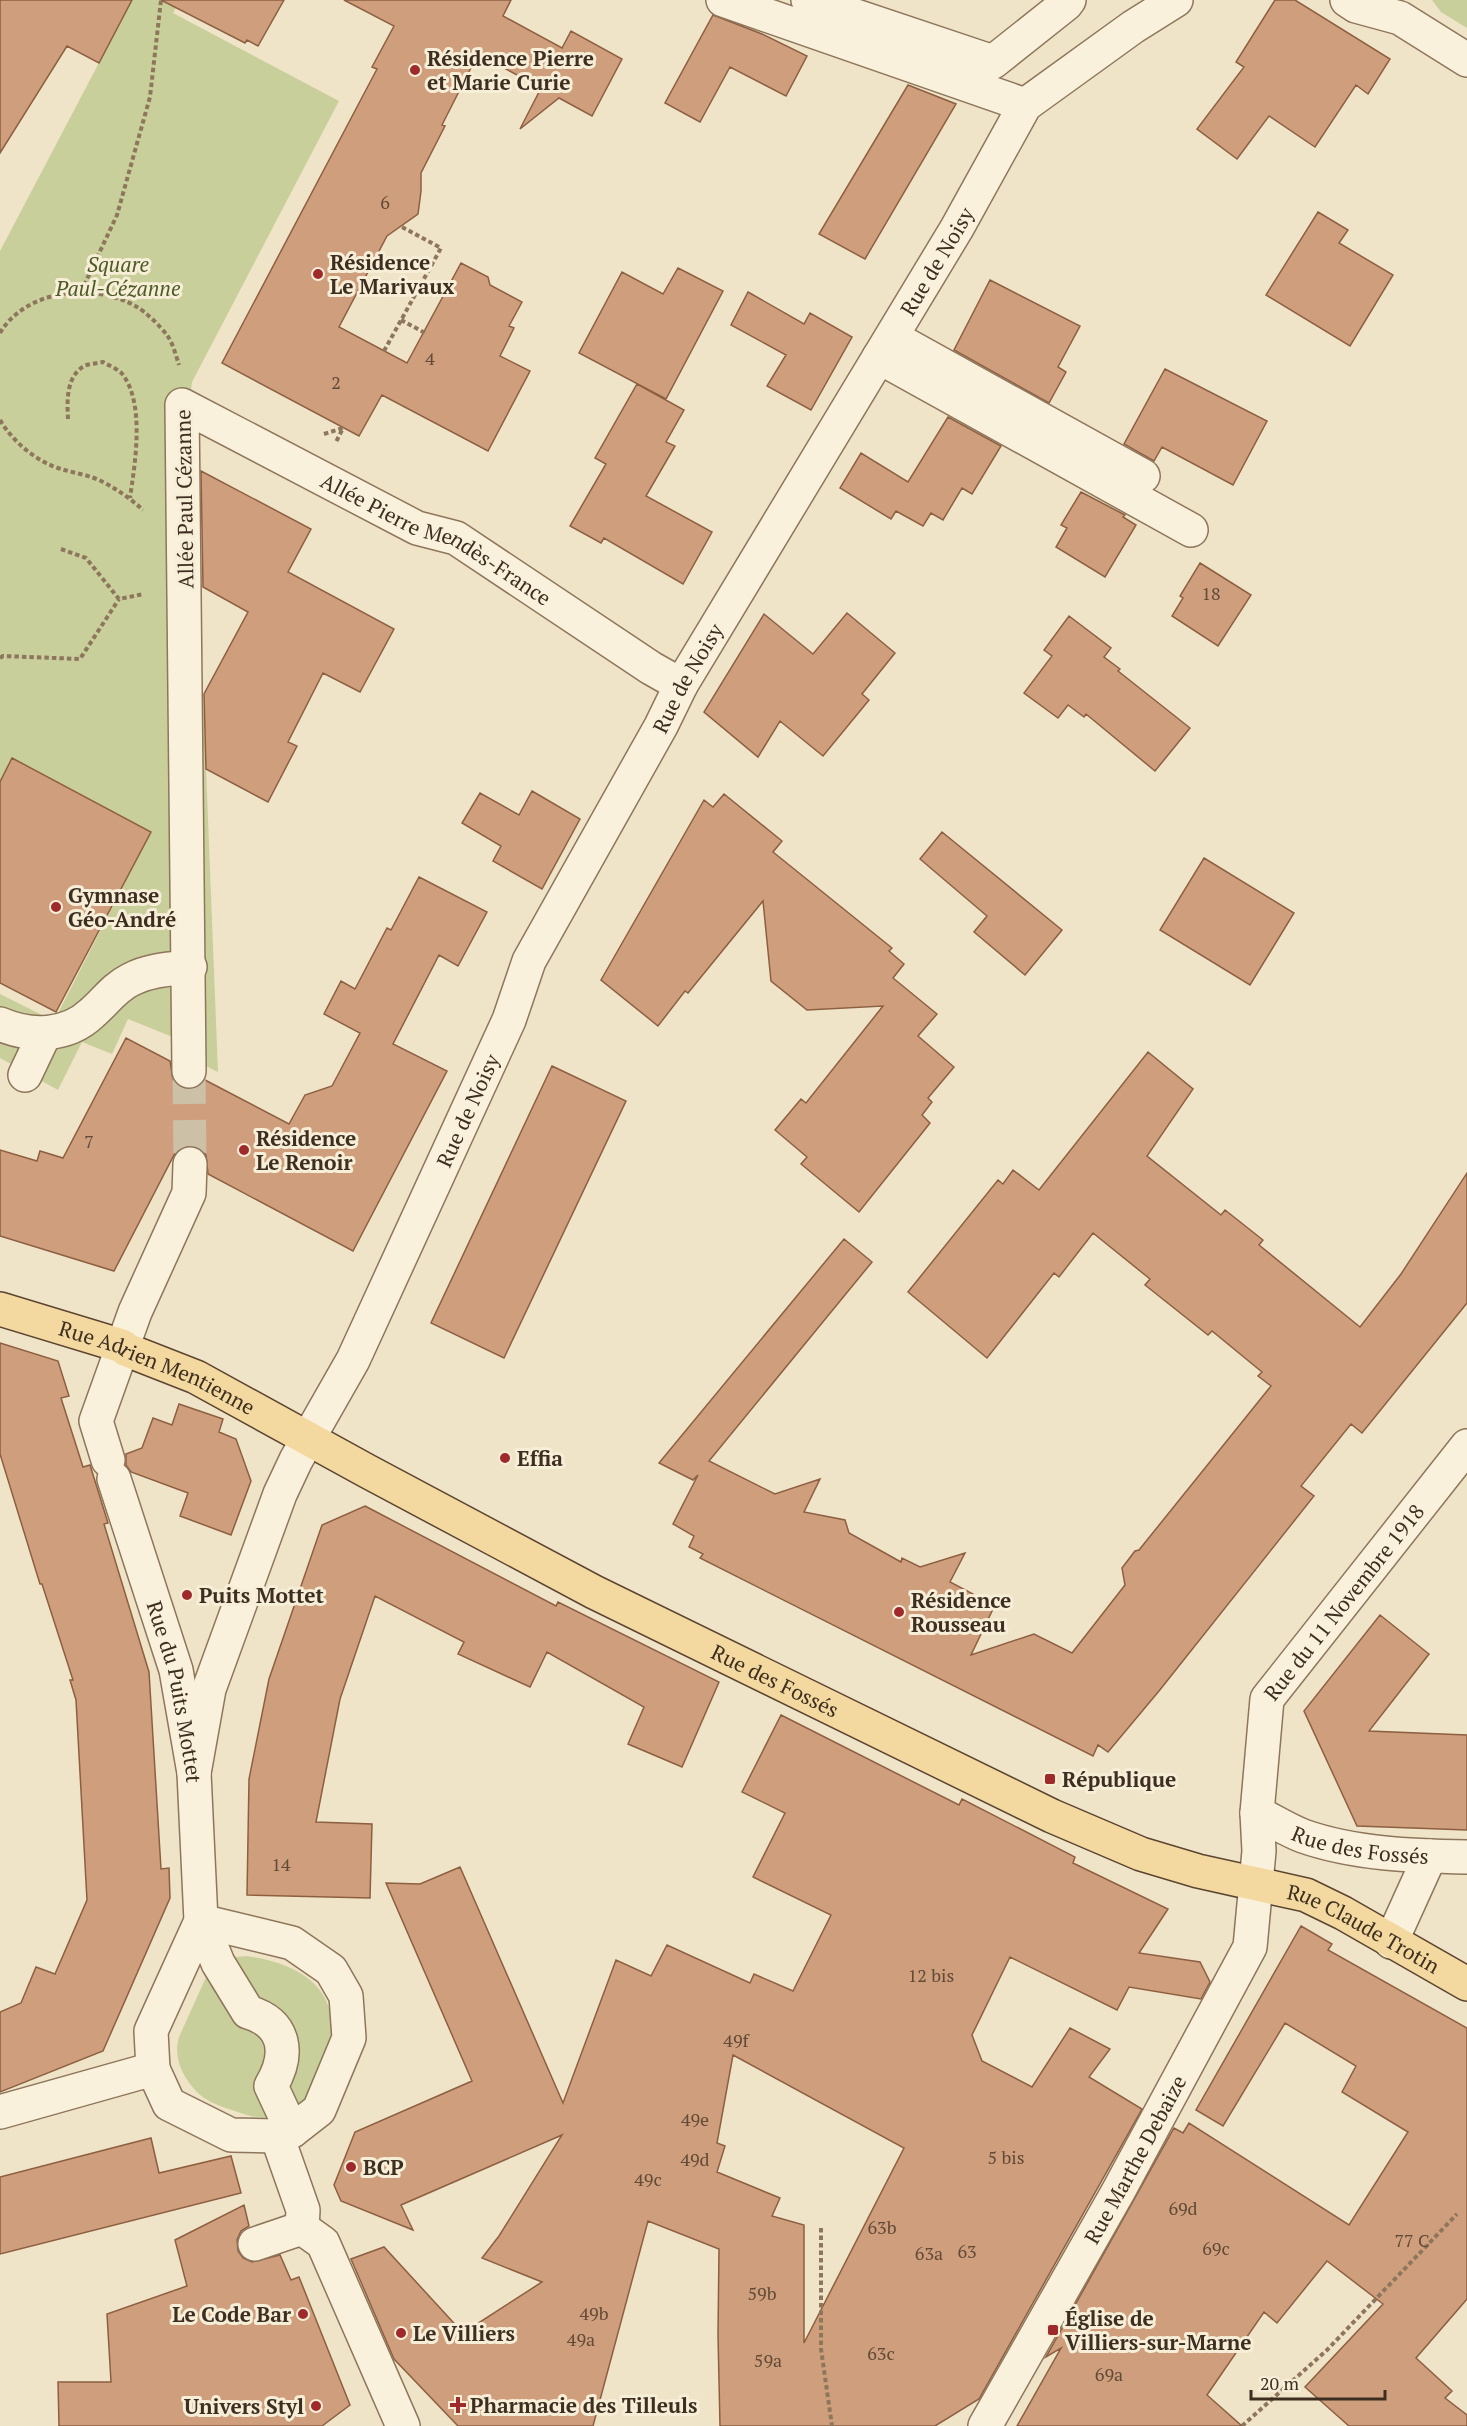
<svg xmlns="http://www.w3.org/2000/svg" width="1467" height="2426" viewBox="0 0 1467 2426" font-family="'PT Serif',serif">
  <rect width="100%" height="100%" fill="#f0e4c8"/>
  <path fill="#c9cf9b" d="M132 0H180L173 13 339 101 192 382 187 422 193 439 218 1072 175 1051 180 1040 128 1019 112 1054 82 1042 58 1090 0 1058V994L54 1021 151 832 13 758 0 782V251Z
    M1432 0H1467V28L1441 12Z
    M246 1956C310 1964 351 1999 322 2066 317 2076 314 2090 307 2099 304 2105 295 2110 289 2112 267 2121 253 2118 232 2110 219 2106 205 2101 196 2091 182 2076 173 2057 179 2037L207 1975 228 1958Z"/>
  <path fill="#cf9f7d" stroke="#8d5f41" stroke-width="1.5" fill-rule="evenodd" d="M0 0H132L99 63 67 46 0 153Z
    M161 0H284L258 46 247 40 245 43Z
    M344 0H511L503 16 562 48 571 31 622 59 592 116 559 98 520 129 541 88 478 54 442 125 445 126 421 173V191L418 214 387 236 339 327 407 363 461 263 488 277 490 285 522 302 509 326 514 328 500 356 530 371 488 451 382 395 359 436 222 363 377 69 372 67 394 26Z
    M1275 0H1295L1390 59 1368 94 1356 85 1315 147 1269 116 1237 159 1197 129 1244 67 1236 62Z
    M713 15 762 34 807 56 786 96 730 67 700 122 665 103Z
    M908 85 956 104 865 259 819 234Z
    M1318 212 1348 230 1339 243 1393 275 1350 346 1266 295Z
    M678 268 723 291 666 399 579 353 622 272 663 294Z
    M990 280 1080 326 1058 367 1066 372 1049 403 954 350Z
    M748 292 804 324 810 313 852 337 811 410 767 386 786 355 731 325Z
    M1165 369 1267 421 1233 485 1162 447 1154 461 1124 444Z
    M637 384 684 410 666 442 675 446 646 496 712 532 683 584 604 538 601 543 570 526 606 464 595 458Z
    M948 417 1001 446 972 494 962 488 943 520 931 513 923 526 896 511 891 519 840 488 861 453 908 482Z
    M201 471 311 529 288 572 394 629 360 692 323 673 288 742 297 746 268 802 206 769 204 694 248 612 203 587Z
    M1081 492 1125 515 1123 517 1136 525 1105 577 1056 547 1067 528 1061 525Z
    M1200 563 1251 595 1218 646 1172 616 1183 598 1180 596Z
    M847 613 895 653 862 694 869 700 823 756 780 721 758 757 704 712 764 614 813 654Z
    M1069 616 1111 648 1104 657 1120 669 1118 671 1190 728 1155 771 1086 714 1084 717 1068 705 1058 718 1024 693 1052 656 1044 650Z
    M12 758 151 832 56 1012 0 983V782Z
    M532 791 580 819 542 889 493 861 501 846 462 823 480 793 519 815Z
    M724 794 782 841 773 852 892 948 889 951 904 964 893 978 937 1014 918 1036 954 1067 928 1098 932 1102 922 1115 930 1123 859 1212 801 1164 807 1157 775 1130 801 1099 806 1103 883 1006 807 1010 771 981 763 901 688 993 685 991 658 1026 601 980 704 800 713 807Z
    M942 832 1062 930 1025 975 974 932 987 916 920 859Z
    M1204 858 1294 913 1250 985 1160 930Z
    M419 877 487 912 458 966 439 955 393 1044 447 1071 353 1251 208 1174 206 1155 199 1148 191 1145 181 1148 174 1155 114 1271 0 1236V1150L37 1161 40 1151 63 1158 126 1038 170 1061 173 1080 180 1088 189 1090 198 1087 205 1080 289 1124 305 1095 332 1086 360 1033 324 1014 341 981 355 989 387 928 391 930Z
    M1148 1052 1193 1089 1147 1156 1221 1215 1225 1210 1263 1240 1259 1245 1360 1327 1401 1274 1467 1173V1303L1362 1433 1351 1424 1301 1486 1314 1496 1159 1691 1108 1752 1098 1745 1093 1756 700 1558 703 1554 689 1547 694 1536 673 1524 698 1475 693 1480 659 1463 844 1239 872 1262 709 1461 775 1494 820 1479 804 1512 845 1520 849 1533 901 1562 902 1558 920 1567 965 1553 950 1582 973 1594 971 1598 993 1609 971 1655 1034 1634 1072 1653 1125 1585 1122 1568 1135 1551 1139 1550 1271 1386 1258 1376 1262 1372 1212 1331 1208 1335 1145 1285 1150 1279 1093 1233 1059 1277 1054 1273 987 1358 908 1292 998 1180 1003 1184 1013 1170 1039 1190Z
    M552 1066 626 1101 504 1358 431 1323Z
    M0 1343 58 1361 69 1396 61 1398 83 1467 90 1465 108 1523 104 1524 149 1672 161 1869 169 1868 170 1898 103 2051 0 2092V2012L21 2003 36 1967 55 1974 87 1900 76 1700 70 1680H73L42 1584H40L0 1454Z
    M179 1404 223 1419 219 1432 236 1439 251 1481 231 1535 180 1516 188 1493 131 1472 126 1465V1454L142 1448 153 1418 172 1425Z
    M365 1506 556 1606 558 1602 719 1682 682 1767 628 1744 644 1707 547 1652 530 1687 458 1654 464 1642 375 1596 340 1699 316 1822 372 1824 370 1898 247 1895 249 1779 269 1679 322 1525Z
    M1380 1615 1429 1654 1369 1731 1467 1735V1830L1357 1826 1304 1711Z
    M781 1715 959 1805 962 1799 1075 1857 1073 1863 1168 1909 1139 1953 1200 1962 1210 1982 1201 1999 1129 1987 1117 2010 1010 1957 972 2035 982 2061 1032 2087 1070 2028 1110 2049 1089 2077 1142 2109 979 2399 935 2426H720L718 2335 719 2249 648 2221 593 2426H458L394 2359 351 2259 384 2247 463 2333 542 2282 482 2258 499 2236 562 2135 401 2205 413 2230 341 2201 334 2185 355 2132 472 2081 386 1883 420 1884 460 1867 563 2103 616 1960 651 1976 667 1945 750 1983 754 1974 793 1991 831 1915 753 1877 785 1813 742 1792ZM733 2055 904 2148 804 2343V2225L772 2216 780 2198 717 2172 725 2146 717 2143Z
    M1301 1926 1332 1944 1328 1950 1467 2028V2299L1416 2358 1452 2391 1445 2398 1467 2415V2426H1349L1305 2387 1383 2304 1327 2261 1277 2323 1264 2312 1207 2395 1242 2426H1017L1061 2348 1046 2357 1174 2128 1183 2133 1189 2123 1349 2225 1408 2132 1342 2092 1356 2066 1285 2023 1223 2126 1196 2110Z
    M151 2138 159 2173 231 2156 241 2193 0 2254V2177Z
    M244 2205 249 2226 241 2231 237 2240 238 2251 243 2258 252 2262 280 2255 291 2280 299 2277 350 2405 322 2426H59L58 2382H111L107 2314 187 2286 175 2240Z"/>
  <g fill="none" stroke-linecap="round" stroke-linejoin="round">
    <path stroke="#ccc0a6" stroke-width="33" stroke-dasharray="33 16" stroke-linecap="butt" d="M189 1071 190 1164"/>
    <g stroke="#8d765c" stroke-width="36">
      <g id="minor">
        <path d="M723 0 1025 105"/>
        <path d="M808 0 993 62 1066 4 1069 0"/>
        <path d="M1347 0 1356 6 1400 18 1467 60"/>
        <path d="M892 337 1143 476"/>
        <path d="M879 357 1191 530"/>
        <path d="M0 1024C30 1037 67 1037 92 1013 105 1002 114 988 130 980 149 970 169 969 190 967"/>
        <path id="s1" d="M189 1071 182 405 417 528 456 538 651 668 681 685"/>
        <path d="M25 1075 45 1033"/>
        <path d="M108 1460 96 1421 135 1312 189 1193 190 1164"/>
        <path id="s2" d="M114 1479 176 1670 194 1773 201 1921 151 2031 153 2069"/>
        <path id="s3" d="M194 1773 209 1689 280 1494 296 1460 353 1360 509 1020 529 961 661 726 681 685 957 228 1025 105 1133 27 1176 0"/>
        <path id="s4" d="M1257 1813C1272 1820 1287 1830 1303 1836 1354 1854 1413 1856 1467 1857"/>
        <path d="M201 1921 218 1963 248 2012C286 2023 290 2054 271 2086L292 2131"/>
        <path d="M1391 1942 1430 1856"/>
        <path d="M0 2112 153 2069 169 2104 231 2135 277 2136 292 2131 319 2110 349 2038 346 1996 331 1970 292 1943 201 1921"/>
        <path d="M277 2136 303 2210 302 2228"/>
        <path d="M255 2244 302 2228 323 2243 403 2426"/>
        <path id="s5" d="M985 2426 1119 2190 1250 1947 1259 1851 1257 1813 1267 1699 1467 1446"/>
      </g>
    </g>
    <g stroke="#5b4430" stroke-width="36">
      <g id="major">
        <path id="s6" d="M0 1309 122 1346 127 1350 196 1377 367 1471 594 1592 1052 1816 1141 1854 1198 1871 1306 1895 1343 1913 1467 1984"/>
      </g>
    </g>
    <path stroke="#8d765c" stroke-width="4" stroke-dasharray="4.5 3" stroke-linecap="butt" d="M81 292 117 215 150 97 161 0
      M401 320 427 334
      M0 333C26 289 95 282 137 307 146 312 160 326 167 335 173 343 176 356 179 365
      M384 351 441 248 402 227
      M68 419C67 401 66 377 84 366 89 364 98 363 103 362 109 366 119 369 123 375 145 405 135 463 130 498
      M0 420C13 442 37 462 61 469 74 473 89 475 101 481 117 489 131 499 143 510
      M324 434 343 428 336 442
      M61 549 86 558 119 599 144 594
      M0 658 3 656 80 659 119 599
      M821 2228V2349L832 2426
      M1242 2426 1327 2350 1457 2214"/>
    <use href="#minor" stroke="#faf1dc" stroke-width="33"/>
    <use href="#major" stroke="#f3d9a0" stroke-width="33"/>
  </g>
  <g fill="#9e2a2b" stroke="#f7eed8" stroke-width="2">
    <circle cx="415" cy="70" r="6"/>
    <circle cx="318" cy="274" r="6"/>
    <circle cx="56" cy="907" r="6"/>
    <circle cx="244" cy="1150" r="6"/>
    <circle cx="505" cy="1458" r="6"/>
    <circle cx="187" cy="1595" r="6"/>
    <circle cx="899" cy="1612" r="6"/>
    <rect x="1044" y="1773" width="12" height="12" rx="3"/>
    <circle cx="351" cy="2167" r="6"/>
    <circle cx="303" cy="2314" r="6"/>
    <rect x="1047" y="2324" width="12" height="12" rx="3"/>
    <circle cx="401" cy="2333" r="6"/>
    <path d="M455 2396h6v6h6v6h-6v6h-6v-6h-6v-6h6z"/>
    <circle cx="316" cy="2406" r="6"/>
  </g>
  <g text-anchor="middle" dominant-baseline="central" stroke-width="6" stroke-linejoin="round" paint-order="stroke">
    <g font-size="18" fill="#624a37">
      <text x="385" y="202">6</text>
      <text x="430" y="358">4</text>
      <text x="336" y="382">2</text>
      <text x="1211" y="593">18</text>
      <text x="89" y="1141">7</text>
      <text x="281" y="1864">14</text>
      <text x="931" y="1975">12 bis</text>
      <text x="736" y="2040">49f</text>
      <text x="695" y="2119">49e</text>
      <text x="1006" y="2157">5 bis</text>
      <text x="695" y="2159">49d</text>
      <text x="648" y="2179">49c</text>
      <text x="1183" y="2208">69d</text>
      <text x="882" y="2227">63b</text>
      <text x="1412" y="2240">77 C</text>
      <text x="1216" y="2248">69c</text>
      <text x="967" y="2251">63</text>
      <text x="929" y="2253">63a</text>
      <text x="762" y="2293">59b</text>
      <text x="594" y="2313">49b</text>
      <text x="581" y="2339">49a</text>
      <text x="881" y="2353">63c</text>
      <text x="768" y="2360">59a</text>
      <text x="1109" y="2374">69a</text>
    </g>
    <g font-size="21" font-weight="bold" fill="#3d2e20" stroke="#f7eed8" text-anchor="start">
      <text x="427" y="58">Résidence Pierre<tspan x="427" dy="24">et Marie Curie</tspan></text>
      <text x="330" y="262">Résidence<tspan x="330" dy="24">Le Marivaux</tspan></text>
      <text x="68" y="895">Gymnase<tspan x="68" dy="24">Géo-André</tspan></text>
      <text x="256" y="1138">Résidence<tspan x="256" dy="24">Le Renoir</tspan></text>
      <text x="517" y="1458">Effia</text>
      <text x="199" y="1595">Puits Mottet</text>
      <text x="911" y="1600">Résidence<tspan x="911" dy="24">Rousseau</tspan></text>
      <text x="1062" y="1779">République</text>
      <text x="363" y="2167">BCP</text>
      <text x="291" y="2314" text-anchor="end">Le Code Bar</text>
      <text x="1065" y="2318">Église de<tspan x="1065" dy="24">Villiers-sur-Marne</tspan></text>
      <text x="413" y="2333">Le Villiers</text>
      <text x="470" y="2405">Pharmacie des Tilleuls</text>
      <text x="304" y="2406" text-anchor="end">Univers Styl</text>
    </g>
    <g font-size="21" fill="#3d2e20" stroke="#f7eed8">
      <text stroke="none"><textPath href="#s3" startOffset="1692">Rue de Noisy</textPath></text>
      <text transform="translate(184 499) rotate(-91)">Allée Paul Cézanne</text>
      <text stroke="none"><textPath href="#s1" startOffset="954">Allée Pierre Mendès-France</textPath></text>
      <text stroke="none"><textPath href="#s3" startOffset="1206">Rue de Noisy</textPath></text>
      <text stroke="none"><textPath href="#s3" startOffset="720">Rue de Noisy</textPath></text>
      <text stroke="none"><textPath href="#s6" startOffset="168">Rue Adrien Mentienne</textPath></text>
      <text stroke="none"><textPath href="#s5" startOffset="920">Rue du 11 Novembre 1918</textPath></text>
      <text stroke="none"><textPath href="#s2" startOffset="222">Rue du Puits Mottet</textPath></text>
      <text stroke="none"><textPath href="#s6" startOffset="862">Rue des Fossés</textPath></text>
      <text stroke="none"><textPath href="#s4" startOffset="110">Rue des Fossés</textPath></text>
      <text stroke="none"><textPath href="#s6" startOffset="1503">Rue Claude Trotin</textPath></text>
      <text stroke="none"><textPath href="#s5" startOffset="306">Rue Marthe Debaize</textPath></text>
    </g>
    <g font-size="21" font-style="italic" fill="#4d5a26" stroke="#f7eed8">
      <text x="118" y="264">Square<tspan x="118" dy="24">Paul-Cézanne</tspan></text>
    </g>
  </g>
  <path d="M1251 2390v9h134v-9" fill="none" stroke="#3d2e20" stroke-width="3"/>
  <text x="1260" y="2390" font-size="18" fill="#3d2e20" stroke="#f7eed8" stroke-width="4.5" paint-order="stroke">20 m</text>
</svg>
